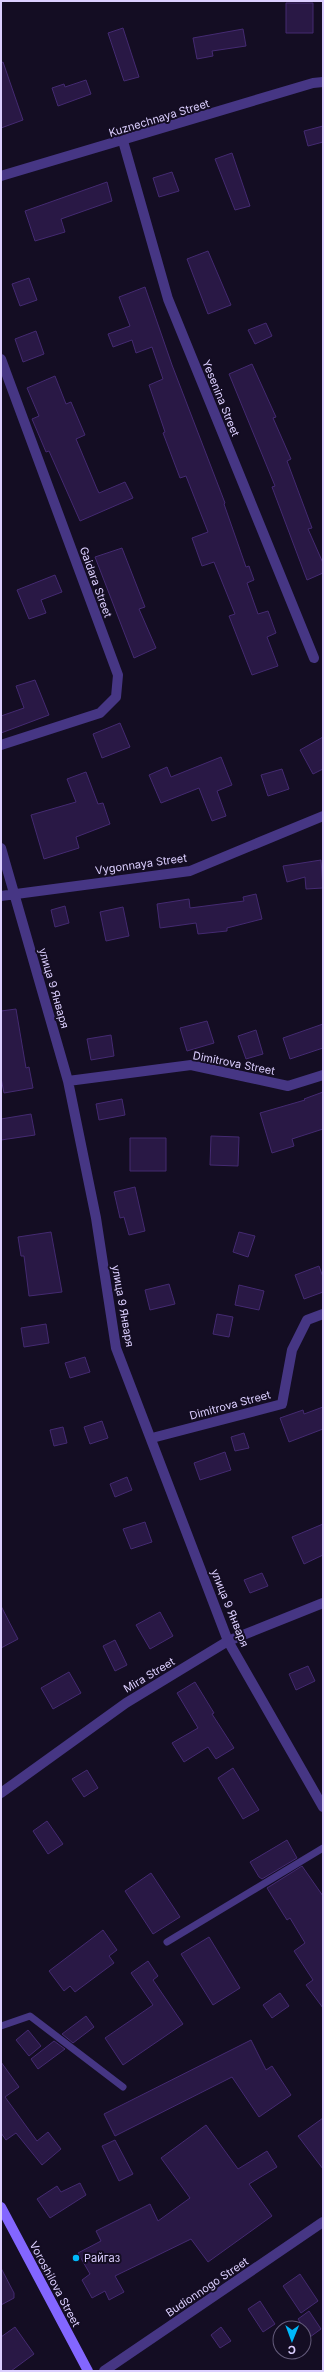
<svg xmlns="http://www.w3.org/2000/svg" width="324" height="2372" viewBox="0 0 324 2372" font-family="Inter,sans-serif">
  <rect width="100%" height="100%" fill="#140d23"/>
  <path fill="#291845" stroke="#442a71" d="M286 3H313V33H286Z
    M123 28 139 77 124 81 108 33Z
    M243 29 246 46 212 51 213 56 197 59 193 38Z
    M3 62 23 120 1 128V63Z
    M86 80 91 94 58 106 52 88 64 84 65 87Z
    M323 126V142L308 146 304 131Z
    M232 153 250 206 235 210 215 159Z
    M172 172 179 191 159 197 153 178Z
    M107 182 112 201 61 219 65 232 35 241 25 211Z
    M208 251 231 305 208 314 187 259Z
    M29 278 37 300 20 306 12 284Z
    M145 287 172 365 225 503 224 504 246 567 249 566 254 580 247 583 258 614 268 611 276 633 267 637 278 666 252 675 229 616 235 614 214 562 202 566 192 538 208 532 186 476 180 478 163 433 165 432 149 385 163 379 152 347 136 353 132 340 113 347 108 334 130 326 119 297Z
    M266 323 272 336 255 344 248 330Z
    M36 331 44 354 23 362 15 339Z
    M252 364 276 417 273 418 291 459 287 461 312 528 308 529 323 563V573L307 580 272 487 275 486 229 374Z
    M55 376 66 404 71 402 85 435 76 439 97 489 99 493 125 482 133 498 80 521 49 451 46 452 32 419 39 416 27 388Z
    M122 548 145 607 139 609 156 648 134 658 95 557Z
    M55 575 62 592 41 600 46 613 29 619 17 590Z
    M35 680 49 715 1 733V716L24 708 16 686Z
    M120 723 130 747 102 758 93 734Z
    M323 737V769L313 774 300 750Z
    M221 757 232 785 217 791 226 816 212 821 199 788 161 803 149 775 167 767 171 777Z
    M282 769 289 789 268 796 261 775Z
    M86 772 98 804 103 803 110 824 76 837 79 848 44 859 31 815 76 802 67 779Z
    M321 860 323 888 306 889 305 877 287 882 283 866Z
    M256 894 262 919 227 928V931L198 934 196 923 160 928 157 904 189 899 190 908 244 901 243 897Z
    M65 906 69 923 55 927 51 910Z
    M123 907 129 936 106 941 100 912Z
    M16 1009 26 1068 29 1067 33 1088 4 1093 1 1078V1011Z
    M207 1021 214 1043 187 1051 180 1028Z
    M323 1024V1048L290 1059 283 1038Z
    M256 1030 263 1054 246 1059 238 1036Z
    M111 1035 114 1056 91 1060 87 1039Z
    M323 1092V1129L292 1139 294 1146 272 1153 260 1113 305 1100 304 1099Z
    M122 1099 125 1115 99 1120 96 1104Z
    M31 1114 35 1135 1 1140V1119Z
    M211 1136 239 1137 238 1166 210 1165Z
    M130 1138H166V1171H130Z
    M135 1187 145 1231 129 1235 124 1217 120 1218 114 1192Z
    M51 1232 62 1292 29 1296 24 1256H21L18 1237Z
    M239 1232 255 1236 248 1257 233 1252Z
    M319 1266 323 1277V1292L304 1299 295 1275Z
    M169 1284 175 1304 150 1310 145 1290Z
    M239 1285 264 1291 259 1310 235 1305Z
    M217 1314 233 1317 229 1337 213 1334Z
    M46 1324 49 1343 24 1347 21 1328Z
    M85 1357 90 1372 70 1378 65 1363Z
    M323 1407V1429L289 1442 280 1418 303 1410 304 1414Z
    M102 1421 108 1438 90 1444 84 1427Z
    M63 1427 67 1443 54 1446 50 1430Z
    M244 1433 249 1448 235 1451 231 1437Z
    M225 1452 231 1470 200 1480 194 1463Z
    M127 1477 132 1490 115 1497 110 1484Z
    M145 1522 152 1542 131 1549 123 1529Z
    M323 1524V1555L304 1564 292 1537Z
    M262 1573 268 1586 250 1593 244 1580Z
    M1 1606 18 1639 1 1648Z
    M160 1612 173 1636 150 1649 136 1625Z
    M115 1640 127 1665 115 1671 103 1646Z
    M308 1666 315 1681 296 1690 289 1674Z
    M69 1672 81 1693 53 1709 41 1688Z
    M195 1682 214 1713 212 1714 234 1748 216 1759 208 1747 184 1762 172 1743 198 1728 177 1693Z
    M233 1768 259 1810 243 1819 218 1778Z
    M87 1770 98 1788 84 1797 72 1779Z
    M47 1821 63 1844 48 1854 33 1831Z
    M287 1840 297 1858 262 1879 259 1877 250 1862Z
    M302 1866 323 1896V2008L306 1985 313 1980 294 1951 305 1943 290 1918 287 1920 267 1888Z
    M151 1873 180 1917 153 1934 125 1891Z
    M103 1930 117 1950 109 1956 114 1963 75 1992 70 1986 64 1991 49 1971Z
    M209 1937 240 1988 213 2005 181 1954Z
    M148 1961 158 1976 153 1980 183 2024 123 2065 105 2038 153 2005 131 1973Z
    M280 1993 289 2006 272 2018 263 2005Z
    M86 2016 94 2027 73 2043 62 2034Z
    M28 2030 41 2046 29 2056 16 2040Z
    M251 2040 266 2070 272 2066 291 2095 259 2117 232 2077 115 2136 104 2114Z
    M54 2041 65 2049 38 2069 31 2059Z
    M1 2062 19 2087 5 2097 37 2141 48 2132 61 2149 42 2165 16 2133 6 2140 1 2133Z
    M323 2118V2169L298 2136Z
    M206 2125 238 2169 267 2151 277 2167 249 2184 272 2216 208 2262 191 2239 115 2276 124 2292 109 2300 105 2291 92 2298 82 2280 90 2274 78 2253 101 2241 96 2231 150 2204 158 2221 190 2198 161 2158Z
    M115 2140 133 2174 119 2181 102 2146Z
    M80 2183 86 2195 50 2218 37 2199 57 2186 61 2192Z
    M1 2268 14 2293V2298L1 2305Z
    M300 2274 318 2301 301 2313 283 2286Z
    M260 2301 275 2324 263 2332 248 2309Z
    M309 2311 321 2329 310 2337 298 2319Z
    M15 2327 34 2354 11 2371H1V2337Z
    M221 2327 231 2341 220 2348 211 2335Z"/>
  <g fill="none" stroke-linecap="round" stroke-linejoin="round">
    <path stroke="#463684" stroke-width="7" d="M167 1942 323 1848
      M1 2026 30 2016 123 2087"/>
    <path stroke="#463684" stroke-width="10" d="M123 141 168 299 314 658
      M1 176 313 83 323 82
      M1 359 118 675 116 697 100 713 1 745
      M1 848 68 1081 96 1218 116 1348 228 1641 323 1807
      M1 896 190 871 323 816
      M68 1081 191 1065 288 1086 323 1075
      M152 1438 282 1404 292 1350 307 1320 323 1314
      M1 1793 126 1703 228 1641 323 1603
      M104 2371 323 2222"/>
    <path stroke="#8366ff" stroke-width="10" d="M1 2207 88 2371"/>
  </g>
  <circle fill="#00b8fa" stroke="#140d23" stroke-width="1.5" cx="76" cy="2258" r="4"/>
  <g text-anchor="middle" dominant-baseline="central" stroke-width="4" stroke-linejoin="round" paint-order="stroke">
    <g font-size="11" fill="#dccfff" stroke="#140d23">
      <text transform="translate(159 118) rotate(-17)">Kuznechnaya Street</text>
      <text transform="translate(221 398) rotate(68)">Yesenina Street</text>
      <text transform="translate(96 582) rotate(70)">Gaidara Street</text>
      <text transform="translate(141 864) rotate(-8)">Vygonnaya Street</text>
      <text transform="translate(54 988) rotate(74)">улица 9 Января</text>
      <text transform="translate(234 1063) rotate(11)">Dimitrova Street</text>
      <text transform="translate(123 1306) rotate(80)">улица 9 Января</text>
      <text transform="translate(230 1405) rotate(-15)">Dimitrova Street</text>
      <text transform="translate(230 1608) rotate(68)">улица 9 Января</text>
      <text transform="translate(149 1675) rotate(-31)">Mira Street</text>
      <text transform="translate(55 2284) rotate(62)">Voroshilova Street</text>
      <text transform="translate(207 2287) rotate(-34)">Budionnogo Street</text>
    </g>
    <g font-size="11" fill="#dccfff" stroke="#140d23" text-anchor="start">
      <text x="84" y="2258">Райгаз</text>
    </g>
  </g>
  <rect width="324" height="2372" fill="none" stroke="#dccfff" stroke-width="4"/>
  <g transform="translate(292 2340) rotate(181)"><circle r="19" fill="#140d23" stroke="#645b7b"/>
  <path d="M0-3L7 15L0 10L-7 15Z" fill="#00b8fa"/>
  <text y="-6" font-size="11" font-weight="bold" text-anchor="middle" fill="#dccfff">С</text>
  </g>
</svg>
